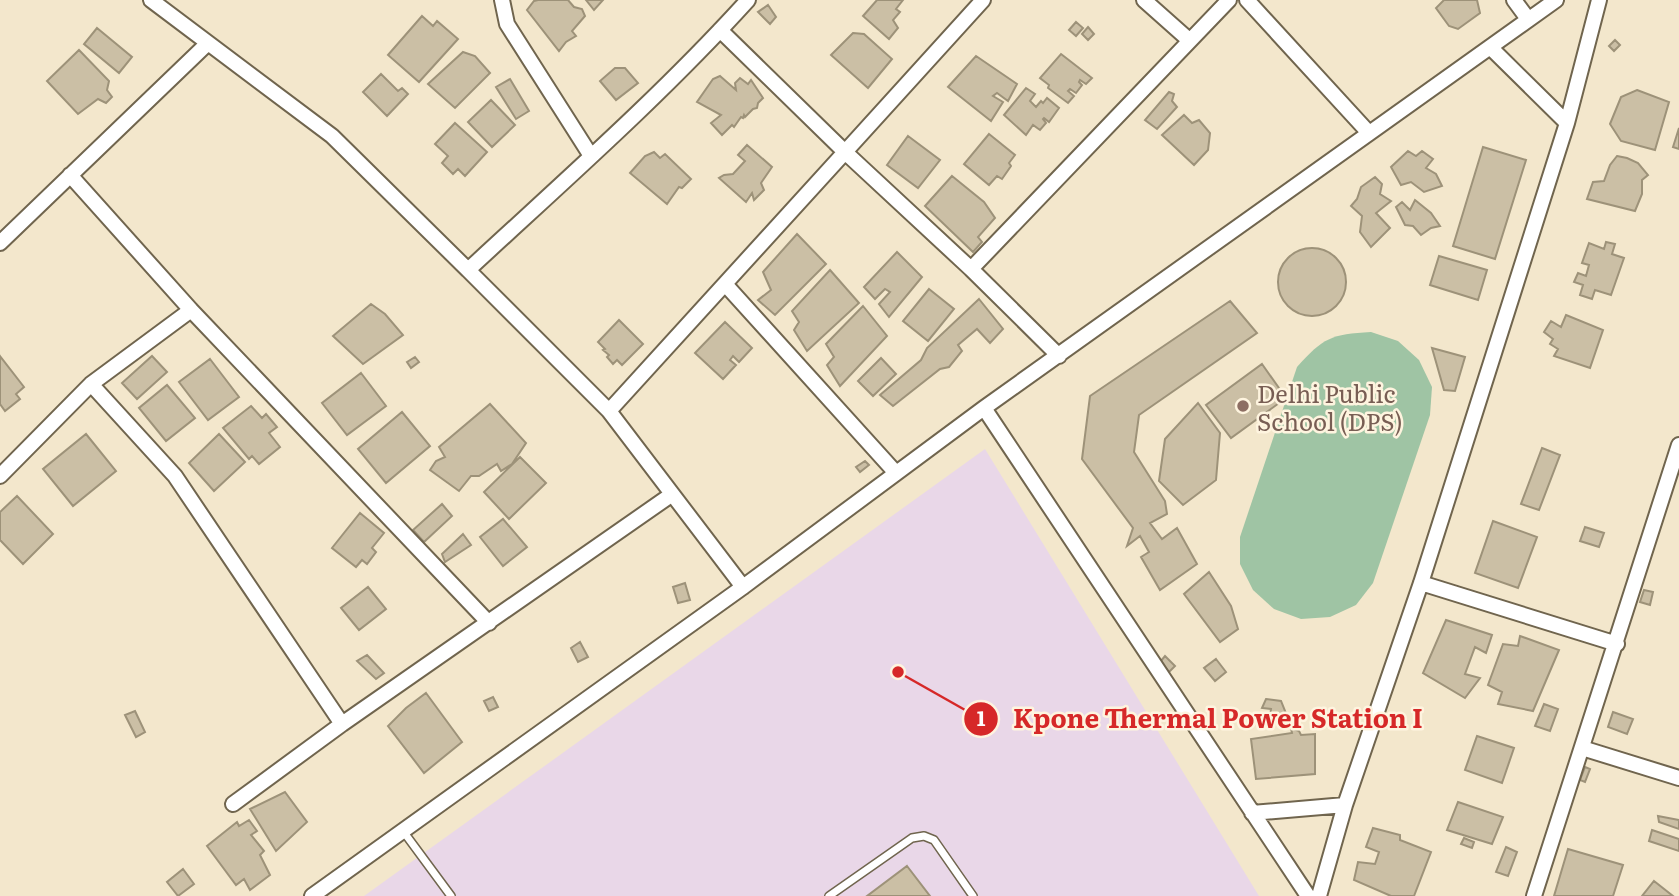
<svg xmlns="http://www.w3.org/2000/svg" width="1679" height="896" viewBox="0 0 1679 896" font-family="Literata,serif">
  <rect width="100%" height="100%" fill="#f3e7cc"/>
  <path fill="#e9d7e8" d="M985 449 1259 896H364Z"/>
  <path fill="#9fc4a4" d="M1371 332 1398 341 1419 360 1432 387 1430 415 1373 583 1356 605 1330 617 1301 619 1274 609 1253 590 1240 564V537L1297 367C1323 338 1331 334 1371 332Z"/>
  <path fill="#cbbfa5" stroke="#9d9279" stroke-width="2" d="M538 0H568L574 7 582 9 585 16 572 31 576 36 566 42 559 51 527 10 534 1Z
    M586 0H603L594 10Z
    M877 0H903L896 9 900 12 893 20 898 28 889 39 863 16Z
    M1444 0H1477L1480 13 1458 29 1449 26 1436 8Z
    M768 5 776 17 770 24 758 12Z
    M422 16 433 26 437 21 458 39 419 82 388 55Z
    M1076 22 1083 28 1076 36 1069 30Z
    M1088 27 1094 34 1088 40 1082 34Z
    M97 28 132 57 119 73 84 44Z
    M853 33 864 34 892 59 868 88 831 55Z
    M1615 40 1620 45 1614 51 1609 46Z
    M79 50 109 81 107 90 112 97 106 103 98 99 78 114 47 81Z
    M463 52 475 56 490 73 455 108 428 84Z
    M1061 54 1092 78 1086 84 1080 80 1079 82 1082 85 1076 93 1070 89 1068 91 1074 96 1068 103 1048 88 1049 85 1040 78Z
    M976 56 1017 84 1008 101 997 93 993 96 1003 102 991 121 948 87Z
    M615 68H625L638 83 616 100 600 81Z
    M381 74 398 91 402 88 408 94 387 116 363 92Z
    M720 76 736 90 735 83 740 78 748 84 751 80 763 98 758 103 757 108 753 109 745 117 744 115 743 118 741 117 734 127 732 125 722 135 711 123 721 115 697 102 713 79Z
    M510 79 529 111 516 119 496 87Z
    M1026 88 1035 94 1030 101 1036 107 1041 101 1043 103 1047 98 1059 108 1049 122 1044 118 1043 119 1046 123 1040 130 1033 125 1026 135 1004 115Z
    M1637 90 1669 102 1655 150 1621 141 1610 124 1621 97Z
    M1169 92 1174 94 1172 101 1177 107 1157 129 1145 120Z
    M491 100 515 125 492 147 468 122Z
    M1184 115 1192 123 1199 120 1210 133 1208 150 1194 165 1162 135Z
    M455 123 487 152 465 176 458 169 453 174 442 163 448 156 435 144Z
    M1679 128V149L1673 147Z
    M989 134 1015 155 1009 163 1011 166 1002 179 997 176 989 185 964 164Z
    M908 136 940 160 918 188 887 165Z
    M747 145 772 167 761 183 764 190 754 200 752 193 746 202 719 178 724 175 733 174 745 161 738 155Z
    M1483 147 1526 160 1495 259 1453 246Z
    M1408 151 1416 156 1422 151 1433 159 1426 168 1436 174 1442 186 1424 192 1411 182 1401 185 1391 167Z
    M654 152 660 158 665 154 691 179 682 188 679 187 667 204 630 173 645 156Z
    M1617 156 1627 158 1638 163 1648 175 1642 180V194L1635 211 1587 199 1593 182 1604 181 1610 165Z
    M952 176 984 202 995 218 978 237 982 242 973 252 925 206Z
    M1375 177 1382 184 1380 194 1391 201 1376 213 1390 228 1371 247 1360 232 1362 216 1351 206 1357 199 1361 187Z
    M1415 200 1431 213 1440 226 1431 228 1421 235 1413 226 1405 225 1396 207 1402 202 1410 210Z
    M797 234 826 264 775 315 758 300 771 290 763 272Z
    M1606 242 1615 244 1612 254 1624 258 1611 295 1595 290 1592 299 1580 295 1583 285 1574 282 1578 273 1586 276 1589 265 1582 263 1589 243 1604 249Z
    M1278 282a34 34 0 1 1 68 0a34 34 0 1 1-68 0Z
    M897 252 922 277 889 317 879 304 890 292 885 289 875 299 864 287Z
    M1439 256 1487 270 1478 300 1430 285Z
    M830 270 859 303 807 351 794 330 799 322 792 311Z
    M929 289 954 309 928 341 903 321Z
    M979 299 1003 329 990 343 977 329 958 345 962 351 949 367 940 369 893 406 880 395 921 360 927 348Z
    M1230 301 1257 333 1139 415 1134 452 1165 501 1167 514 1150 523 1162 539 1177 528 1197 564 1160 590 1141 557 1149 552 1140 536 1127 546 1133 528 1082 459 1090 396Z
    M371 304 385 314 403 335 363 364 333 336Z
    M863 306 887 336 840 386 827 365 834 357 826 344Z
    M1566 315 1603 330 1590 368 1554 356 1558 349 1550 344 1553 339 1544 332 1551 321 1561 327Z
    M619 320 643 344 622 365 617 360 613 364 607 357 609 355 603 350 605 349 598 342Z
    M725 322 752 348 739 362 733 356 730 360 736 365 723 379 695 353Z
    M1432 348 1465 357 1455 391 1444 390Z
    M0 356 24 387 16 394 20 399 5 411 0 404Z
    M152 356 167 372 137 399 122 383Z
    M415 357 419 362 411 368 407 362Z
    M881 358 896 374 873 396 858 381Z
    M210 359 239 397 208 420 179 382Z
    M1262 364 1286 398 1231 438 1206 405Z
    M361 373 386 406 347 435 322 403Z
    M167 385 195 418 166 441 139 408Z
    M1198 403 1220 433 1216 480 1183 505 1159 481 1165 439Z
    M490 404 526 443 512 464 501 471 497 464 479 476H471L459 491 430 470 436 461 445 457 439 447Z
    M251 406 262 418 266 414 277 427 269 433 280 447 259 464 252 456 249 459 223 428Z
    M402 412 430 446 386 483 358 449Z
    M86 434 116 471 73 506 43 469Z
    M219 434 245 462 214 491 189 463Z
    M1542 448 1560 455 1539 510 1521 504Z
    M520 457 546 483 509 519 484 492Z
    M865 461 869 465 860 472 856 467Z
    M17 496 53 534 23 564 0 540V512Z
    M442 504 452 516 424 542 413 530Z
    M360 513 384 533 372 548 376 552 367 564 362 560 356 567 332 548Z
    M503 519 527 547 503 566 480 537Z
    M1493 521 1537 537 1518 588 1475 573Z
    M1585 527 1604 533 1599 547 1580 541Z
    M463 534 471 545 445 562 442 554Z
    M1209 572 1231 606 1238 629 1220 642 1184 594Z
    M685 583 690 600 678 603 673 587Z
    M368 587 386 609 359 630 341 608Z
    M1644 590 1653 592 1650 605 1640 602Z
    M1446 620 1492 635 1486 653 1475 647 1465 674 1480 678 1465 698 1423 673Z
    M1520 636 1559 650 1533 711 1498 704 1502 692 1488 685 1503 644 1518 646Z
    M580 642 588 657 578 662 571 648Z
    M367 655 384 673 376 679 357 661Z
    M1165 656 1175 666 1169 672 1160 662Z
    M1216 659 1226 672 1215 681 1204 668Z
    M426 693 462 742 424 773 388 726 406 708Z
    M493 697 498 707 489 711 484 701Z
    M1266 699 1281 701 1287 716 1279 722 1262 727 1260 719 1270 717 1271 709 1262 708Z
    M1544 704 1558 709 1550 731 1535 726Z
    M135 711 145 732 136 737 125 715Z
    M1613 712 1633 719 1627 734 1608 727Z
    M1291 728 1299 731 1301 735 1315 734V774L1256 779 1251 739 1292 733Z
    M1477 736 1514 748 1502 783 1465 770Z
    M1585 767 1590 769 1585 782 1580 780Z
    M285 792 307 822 276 851 250 809Z
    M1458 802 1503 817 1492 844 1447 830Z
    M1658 816 1679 820V829L1659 822Z
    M249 820 257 831 251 835 264 851 260 855 270 875 250 890 244 879 236 885 207 846 237 822 239 826Z
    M1373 828 1400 835V840L1431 852 1414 896H1391L1354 880 1358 862 1375 864 1379 852 1366 847Z
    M1652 830 1679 839V851L1649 841Z
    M1464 838 1474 842 1472 848 1461 844Z
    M1506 847 1517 852 1508 876 1496 872Z
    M1568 849 1623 865 1613 896H1554Z
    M907 866 930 896H867Z
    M183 869 194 884 178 896 167 882Z
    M1654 881 1673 896H1642Z"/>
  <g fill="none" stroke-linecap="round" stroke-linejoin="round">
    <g stroke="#70654e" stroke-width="10">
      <path id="service" d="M403 831 451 896
        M829 896 912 838 924 836 934 840 973 896"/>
    </g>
    <g stroke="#70654e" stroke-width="18">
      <path id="minor" d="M151 0 332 136 468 270
        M502 0 507 24 591 156
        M983 0 845 152 971 269 1059 356
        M1144 0 1189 40
        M1247 0 1369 133
        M1514 0 1528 19
        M720 30 845 152 609 411 743 587
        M1490 47 1567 123
        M70 175 191 310 489 623
        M0 243 208 43
        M971 269 1229 0
        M725 284 896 473
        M91 384 175 476 342 724
        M984 408 1308 896
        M609 411 468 270C563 182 661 96 748 0
        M0 476 91 384 191 310
        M1421 583 1617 644
        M1582 748 1679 778
        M233 804 342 724 671 495
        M1345 805 1421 583 1567 123 1599 0
        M1252 813 1345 805 1319 896
        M312 896 743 587 984 408 1556 0
        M1534 896 1679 445"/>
    </g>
    <use href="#service" stroke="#fff" stroke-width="7"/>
    <use href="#minor" stroke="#fff" stroke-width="14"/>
  </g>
  <circle fill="#8d6e63" stroke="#fef4df" stroke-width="2.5" cx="1243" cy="406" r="7"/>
  <g text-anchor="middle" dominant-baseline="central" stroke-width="5" stroke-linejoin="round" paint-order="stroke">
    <g font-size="24" fill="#785e54" stroke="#fef4df" text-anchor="start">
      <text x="1257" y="392">Delhi Public<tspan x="1257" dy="28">School (DPS)</tspan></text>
    </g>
  </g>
  <path fill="none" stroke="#d62828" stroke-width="2.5" d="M898 672L981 719"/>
  <g fill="#d62828" stroke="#fef4df" stroke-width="2.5">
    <circle cx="898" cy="672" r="7"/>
    <circle cx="981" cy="719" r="18"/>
  </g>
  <g font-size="21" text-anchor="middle" font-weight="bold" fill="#fff">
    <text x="981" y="726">1</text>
  </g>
  <g font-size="26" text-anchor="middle" font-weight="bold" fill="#d62828" stroke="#fef4df" stroke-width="5" stroke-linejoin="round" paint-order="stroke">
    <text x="1218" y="728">Kpone Thermal Power Station I</text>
  </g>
</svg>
